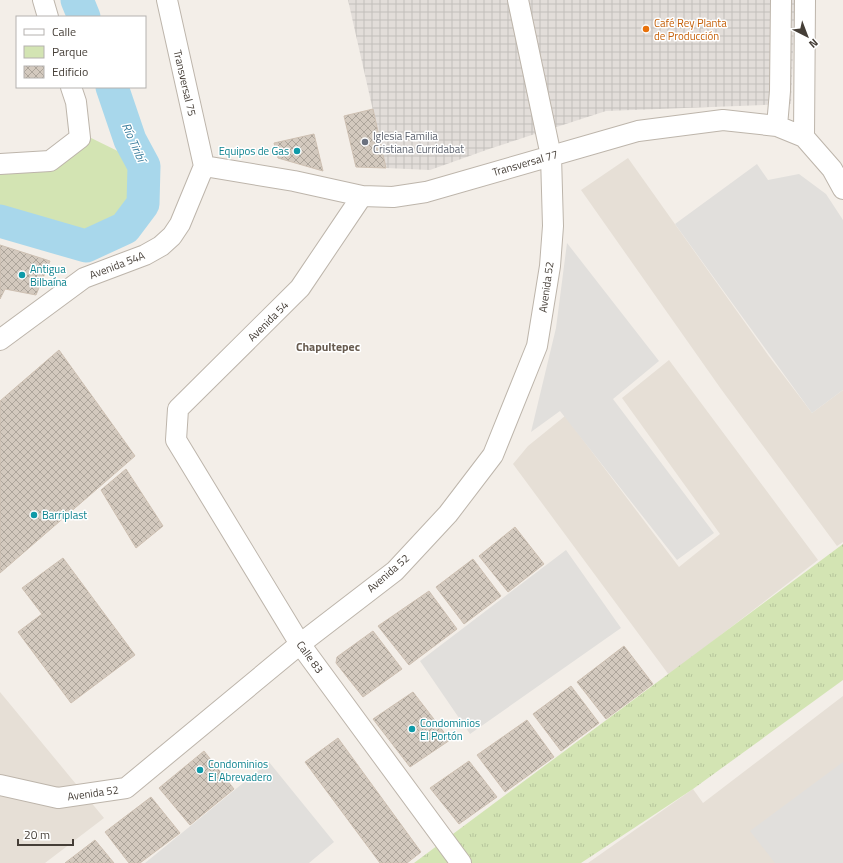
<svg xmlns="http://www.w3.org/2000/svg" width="843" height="863" viewBox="0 0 843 863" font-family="'Titillium Web',sans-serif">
  <defs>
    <pattern id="industrial-grid" width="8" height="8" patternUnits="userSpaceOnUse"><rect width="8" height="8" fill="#e2ddd9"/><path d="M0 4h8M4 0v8" fill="none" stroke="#c3bfbb"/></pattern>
    <pattern id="grass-tufts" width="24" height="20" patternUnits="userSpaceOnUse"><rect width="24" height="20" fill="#d3e4b3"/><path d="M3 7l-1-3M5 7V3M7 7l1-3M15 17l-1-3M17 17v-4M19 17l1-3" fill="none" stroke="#b6c59b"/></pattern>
    <pattern id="building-cross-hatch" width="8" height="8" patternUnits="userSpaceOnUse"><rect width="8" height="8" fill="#d3c9be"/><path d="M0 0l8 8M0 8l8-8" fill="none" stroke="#ada59b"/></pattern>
  </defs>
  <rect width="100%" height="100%" fill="#f3eee8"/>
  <path fill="#e6dfd6" d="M628 158 768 355 812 413 843 390V542L837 546 721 389 581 190Z
    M669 360 818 560 669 675 513 464 528 446 565 416 679 567 720 534 622 398Z
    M0 692 104 818 45 863H0Z
    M843 696V863H588L693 789 703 803Z"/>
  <path fill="url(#industrial-grid)" d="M348 0H795L791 104 606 111 492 148 430 170 386 168Z"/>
  <path fill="url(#grass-tufts)" d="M843 544V680L693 789 581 863H414Z"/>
  <path fill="#d3e4b3" d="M87 136 136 160 131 206 111 228 78 240 0 215V168L53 164Z"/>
  <path fill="#e1dfdc" d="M757 164 768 180 799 174 826 194 843 220V390L812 413 675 224Z
    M567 243 659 361 613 399 714 533 677 560 560 411 531 432 556 328Z
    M566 550 621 628 470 734 420 661Z
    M269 762 334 842 309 863H145Z
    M843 762V863H775L750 831Z"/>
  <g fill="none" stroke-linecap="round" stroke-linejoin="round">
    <path stroke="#a8d7eb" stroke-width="33" d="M77 0 84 17
      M0 221 86 246 125 228 143 204 144 166 130 140 112 87"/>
  </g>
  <path fill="url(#building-cross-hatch)" stroke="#cec0b2" d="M373 109 386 168 356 167 344 116Z
    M314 134 323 171 278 158 274 143Z
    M0 245 50 261 36 295 5 289 0 299Z
    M59 350 135 456 0 573V401Z
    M126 469 163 526 136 548 101 490Z
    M515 527 544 564 508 592 479 556Z
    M63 558 135 655 71 703 18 632 42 614 22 588Z
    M473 559 501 596 464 624 436 587Z
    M429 591 457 629 409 665 378 626Z
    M373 631 402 669 363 697 336 663 337 657Z
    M624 646 653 684 606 719 577 682Z
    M571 686 599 723 561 751 533 714Z
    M413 692 450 740 410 767 373 719Z
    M527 720 554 757 505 792 477 755Z
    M338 738 421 852 407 863H380L305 762Z
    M204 751 234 789 190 825 159 788Z
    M469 761 497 797 459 824 430 788Z
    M151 797 180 833 140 863H129L105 832Z
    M95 840 114 863H65Z"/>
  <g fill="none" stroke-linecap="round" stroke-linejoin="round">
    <g stroke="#bdb5ab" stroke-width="22">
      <path id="minor" d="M43 0 48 17
        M167 0 204 166
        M777 126 780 91 781 0
        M804 137 805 0
        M0 164 50 161 80 138 76 102 71 87
        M204 166 294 181 362 196 393 197 426 192 638 131 723 120 777 126 804 137 832 169 843 189
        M362 196 300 288 178 409 176 440 300 644 461 863
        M0 340 84 278 145 255 161 246 172 236 180 224 204 166
        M0 785 58 798 126 788 300 644 395 571 448 514 493 455 537 346 550 266 553 226 551 156 518 0"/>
    </g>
    <use href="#minor" stroke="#fff" stroke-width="20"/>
  </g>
  <circle fill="#e8710a" stroke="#fff" stroke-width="1.5" cx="646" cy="29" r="4"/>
  <circle fill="#6b7280" stroke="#fff" stroke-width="1.5" cx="365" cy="142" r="4"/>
  <g fill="#0f9aa8" stroke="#fff" stroke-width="1.5">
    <circle cx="297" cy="151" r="4"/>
    <circle cx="22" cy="275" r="4"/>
    <circle cx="34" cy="515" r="4"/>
    <circle cx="412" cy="729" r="4"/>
    <circle cx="200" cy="770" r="4"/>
  </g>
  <g text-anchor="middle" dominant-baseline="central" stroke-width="3" stroke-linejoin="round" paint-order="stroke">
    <g font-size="11" fill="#c56008" stroke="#fff" text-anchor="start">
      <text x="654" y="23">Café Rey Planta<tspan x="654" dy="13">de Producción</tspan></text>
    </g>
    <g font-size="11" fill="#453e37" stroke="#fff">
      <text transform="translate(185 83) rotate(77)">Transversal 75</text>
      <text transform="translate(525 163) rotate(-16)">Transversal 77</text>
      <text transform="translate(117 265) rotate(-21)">Avenida 54A</text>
      <text transform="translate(546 287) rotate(-82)">Avenida 52</text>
      <text transform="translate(268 321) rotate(-45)">Avenida 54</text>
      <text transform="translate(388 573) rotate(-41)">Avenida 52</text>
      <text transform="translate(310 657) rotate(54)">Calle 83</text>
      <text transform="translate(93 793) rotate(-8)">Avenida 52</text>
    </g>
    <g font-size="11" fill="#5b616d" stroke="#fff" text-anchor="start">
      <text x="373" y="136">Iglesia Familia<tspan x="373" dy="13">Cristiana Curridabat</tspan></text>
    </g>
    <g font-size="11" fill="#0d838f" stroke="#fff" text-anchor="start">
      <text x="289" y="151" text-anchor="end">Equipos de Gas</text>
      <text x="30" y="269">Antigua<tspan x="30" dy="13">Bilbaína</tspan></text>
      <text x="42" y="515">Barriplast</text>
      <text x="420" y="723">Condominios<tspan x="420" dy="13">El Portón</tspan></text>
      <text x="208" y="764">Condominios<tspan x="208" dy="13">El Abrevadero</tspan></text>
    </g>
    <g font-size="12" font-style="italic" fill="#34799a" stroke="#fff">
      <text transform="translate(134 142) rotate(66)">Río Tiribí</text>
    </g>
    <g font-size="12" font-weight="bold" fill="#675b4f" stroke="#fff">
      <text x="328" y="346">Chapultepec</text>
    </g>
  </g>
  <rect x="16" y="16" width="130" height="72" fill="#ffffff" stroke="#b5b2af"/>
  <rect x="24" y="29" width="20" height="6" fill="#ffffff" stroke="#b5b2af"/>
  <text x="52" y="36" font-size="12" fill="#453e37">Calle</text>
  <rect x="24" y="46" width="20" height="12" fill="#d3e4b3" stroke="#b5b2af"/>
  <text x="52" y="56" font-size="12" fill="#453e37">Parque</text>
  <rect x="24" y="66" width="20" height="12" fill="url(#building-cross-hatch)" stroke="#b5b2af"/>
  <text x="52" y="76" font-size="12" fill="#453e37">Edificio</text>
  <g transform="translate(807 36) rotate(138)" stroke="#ffffff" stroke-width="3" paint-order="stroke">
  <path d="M0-3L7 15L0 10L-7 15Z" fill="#453e37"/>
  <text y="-6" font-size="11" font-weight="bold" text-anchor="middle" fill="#453e37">N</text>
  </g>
  <path d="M18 839v6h55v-6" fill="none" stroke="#453e37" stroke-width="2"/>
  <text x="24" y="839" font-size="12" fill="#453e37" stroke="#ffffff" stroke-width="3" paint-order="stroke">20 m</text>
</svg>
